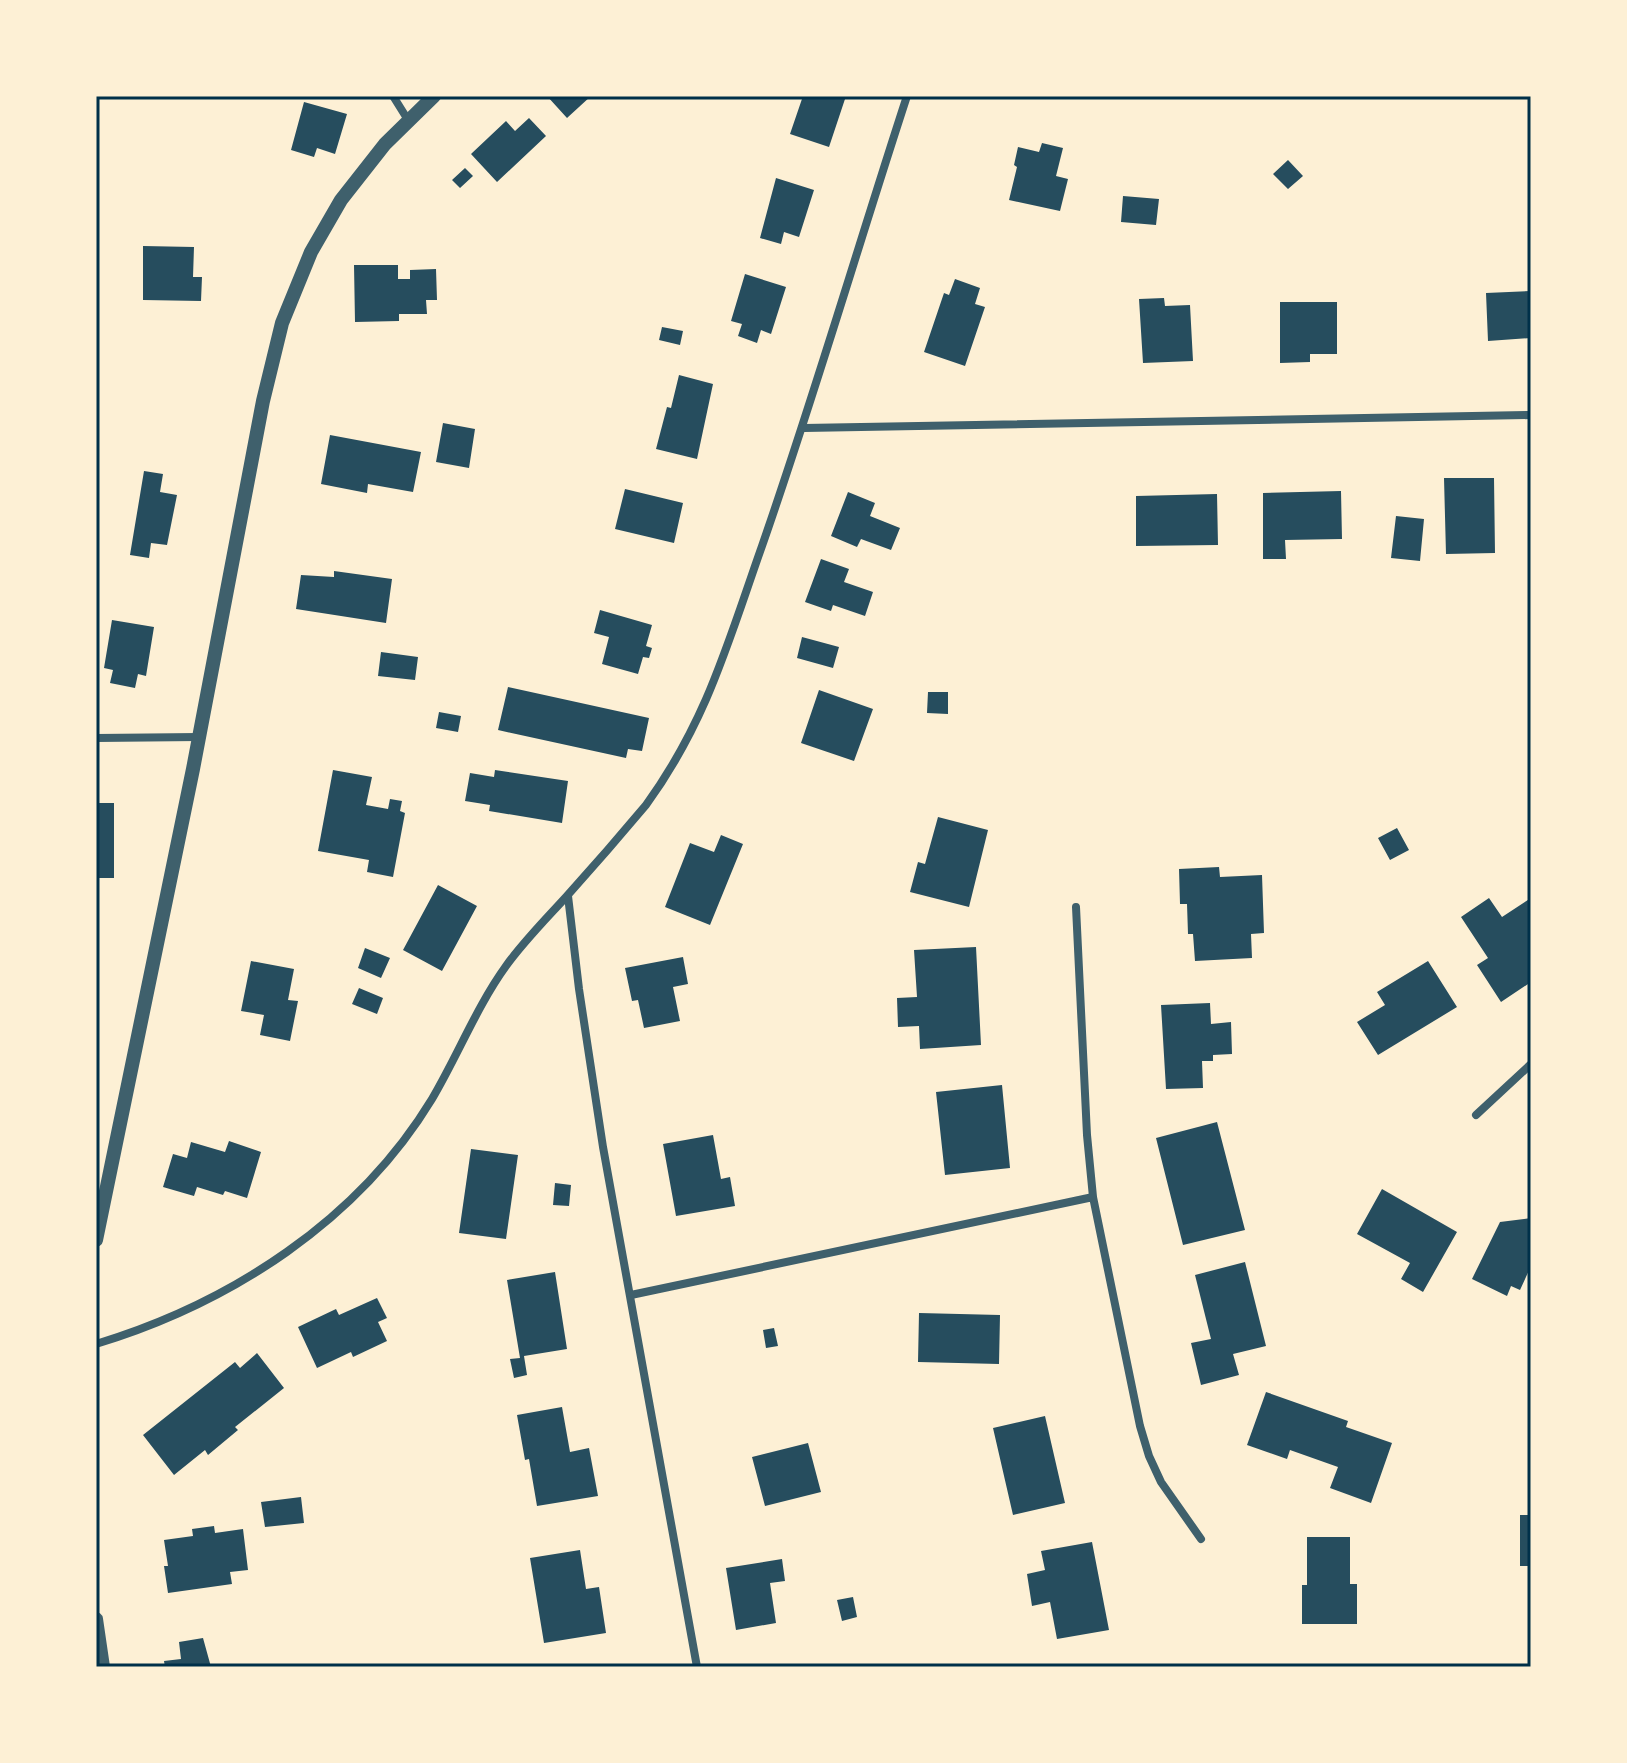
<svg xmlns="http://www.w3.org/2000/svg" width="1627" height="1763" viewBox="0 0 1627 1763" font-family="Cabin,sans-serif">
  <rect width="100%" height="100%" fill="#fdf0d5"/>
  <path fill="#264d5e" d="M547 96H591L567 118Z
    M803 96H846L829 147 790 134Z
    M304 102 347 114 335 154 317 148 314 157 291 150Z
    M529 118 546 136 497 182 471 154 506 121 515 131Z
    M1042 143 1063 148 1056 176 1068 179 1060 211 1009 200 1017 167 1014 165 1018 147 1039 152Z
    M1288 160 1303 176 1288 189 1273 174Z
    M465 168 473 176 460 188 452 180Z
    M776 178 814 190 799 237 784 232 781 244 760 238Z
    M1123 196 1159 199 1156 225 1121 222Z
    M143 246 194 247 193 277H202L201 301 143 300Z
    M354 265H398V279H410V270L436 269 437 300H426L427 314H399V321L355 322Z
    M745 274 786 287 771 334 761 330 757 343 738 336 742 324 731 321Z
    M955 279 980 288 975 304 985 307 965 366 924 352 944 293 949 295Z
    M1531 291V338L1488 341 1486 293Z
    M1164 298 1165 306 1190 305 1193 361 1143 363 1139 299Z
    M1280 302H1337V354H1310V362L1280 363Z
    M662 327 683 331 680 345 659 340Z
    M679 375 713 384 697 459 656 449 667 407 671 408Z
    M443 423 475 429 469 468 436 462Z
    M330 435 421 452 413 492 368 484 367 493 321 484Z
    M144 471 163 474 160 492 177 495 167 545 151 543 149 558 130 555Z
    M1444 478H1494L1495 553 1446 554Z
    M625 489 683 503 674 543 615 529Z
    M1341 491 1342 539 1285 540 1286 559H1263V493Z
    M848 492 875 503 870 516 900 528 891 550 861 539 857 547 831 536Z
    M1217 494 1218 545 1136 546V496Z
    M1396 516 1424 519 1420 561 1391 558Z
    M821 559 849 569 844 582 873 592 865 616 833 605 831 611 805 602Z
    M334 571 392 579 386 623 296 609 301 575 334 577Z
    M600 610 652 625 646 646 652 648 649 658 643 657 638 674 602 664 609 637 594 633Z
    M112 620 154 627 146 676 138 674 135 688 110 683 113 670 104 668Z
    M802 637 839 647 833 668 797 658Z
    M381 652 418 657 415 680 378 676Z
    M508 687 649 718 642 751 628 749 626 758 498 730Z
    M819 690 873 709 854 761 801 743Z
    M928 692H948V714L927 713Z
    M439 712 461 716 458 732 436 728Z
    M333 770 372 777 366 805 388 809 390 799 402 801 400 811 405 813 393 877 367 872 369 860 318 851Z
    M495 770 568 781 562 823 489 811 490 805 465 801 470 773 494 777Z
    M96 803H114V878H96Z
    M938 817 988 830 969 907 910 892 918 862 925 864Z
    M1397 828 1409 850 1390 860 1378 838Z
    M721 835 743 844 710 925 665 907 690 843 714 852Z
    M1219 867 1220 877 1262 875 1264 933 1251 934 1252 958 1195 961 1193 934H1188L1187 904H1180L1179 869Z
    M438 885 477 906 442 971 403 950Z
    M1489 898 1502 917 1531 898V960L1528 963 1531 968V982L1501 1002 1477 965 1488 958 1461 917Z
    M976 947 981 1045 920 1049 919 1026 898 1027 897 998 917 997 914 950Z
    M365 948 390 958 381 978 358 968Z
    M683 957 688 984 673 987 680 1021 644 1028 638 1000 632 1001 625 968Z
    M251 961 294 969 288 1000 298 1001 290 1041 260 1035 264 1015 241 1011Z
    M1428 961 1457 1007 1378 1055 1357 1022 1385 1005 1377 992Z
    M359 988 383 998 377 1014 352 1004Z
    M1210 1003 1211 1024 1231 1022 1232 1054 1213 1055V1061H1202L1203 1088 1166 1089 1161 1005Z
    M1002 1085 1010 1168 945 1175 936 1092Z
    M1217 1122 1245 1230 1183 1245 1156 1138Z
    M713 1135 721 1179 730 1177 735 1206 676 1216 663 1144Z
    M229 1141 261 1152 247 1198 225 1191 223 1195 197 1187 194 1196 163 1187 173 1154 187 1158 191 1142 225 1152Z
    M471 1149 518 1155 506 1239 459 1233Z
    M555 1183 571 1185 569 1206 553 1205Z
    M1382 1189 1457 1232 1423 1292 1401 1279 1410 1263 1357 1234Z
    M1531 1218V1266L1520 1290 1511 1286 1507 1296 1472 1279 1500 1222Z
    M1245 1262 1266 1346 1233 1354 1239 1375 1201 1385 1191 1343 1211 1339 1195 1275Z
    M555 1272 567 1349 524 1356 527 1375 514 1378 510 1359 520 1358 507 1280Z
    M377 1298 387 1318 378 1322 387 1341 353 1357 351 1352 317 1368 298 1327 336 1309 339 1315Z
    M919 1313 1000 1315 999 1364 918 1362Z
    M774 1328 778 1346 766 1348 763 1330Z
    M257 1353 284 1388 235 1427 238 1430 208 1455 205 1450 174 1475 143 1435 235 1362 240 1368Z
    M1266 1392 1348 1421 1346 1427 1392 1443 1371 1503 1330 1488 1338 1467 1290 1450 1287 1459 1247 1445Z
    M562 1407 570 1452 589 1448 598 1496 537 1506 529 1459 525 1460 517 1415Z
    M1045 1416 1065 1503 1013 1515 993 1428Z
    M808 1443 821 1492 765 1506 752 1457Z
    M301 1497 304 1523 265 1527 261 1502Z
    M1520 1515H1531V1566H1520Z
    M214 1526 215 1533 243 1529 248 1570 230 1572 232 1584 168 1593 164 1566H168L164 1540 193 1536 192 1529Z
    M1307 1537H1350V1584H1357V1624H1302V1585H1307Z
    M1092 1542 1109 1630 1057 1639 1050 1602 1032 1606 1027 1574 1045 1570 1041 1551Z
    M580 1550 586 1589 599 1587 606 1633 544 1643 530 1558Z
    M782 1559 785 1581 770 1583 776 1623 736 1630 726 1568Z
    M853 1597 857 1617 842 1621 837 1600Z
    M203 1638 211 1667H165L164 1661 181 1659 179 1642Z"/>
  <g fill="none" stroke-linecap="round" stroke-linejoin="round">
    <path stroke="#3f606c" stroke-width="8" d="M393 96 408 120
      M804 428 1531 415
      M96 738 199 737
      M568 896 579 989 603 1147 697 1667
      M1076 907 1087 1135 1093 1197
      M1476 1115 1531 1064
      M631 1295 1093 1197 1140 1426 1149 1456 1161 1482 1201 1539
      M96 1344C231 1303 358 1221 432 1099 458 1055 477 1006 506 966 524 941 546 919 566 897 593 867 620 836 646 805 707 721 728 642 762 546 814 397 858 246 907 96"/>
    <path stroke="#3f606c" stroke-width="14" d="M96 1240 193 769 263 401 282 323 311 252 341 200 385 144 434 96
      M96 1619 103 1667"/>
  </g>
  <rect width="1627" height="1763" fill="none" stroke="#fdf0d5" stroke-width="196"/>
  <rect x="98" y="98" width="1431" height="1567" fill="none" stroke="#003049" stroke-width="3"/>
</svg>
